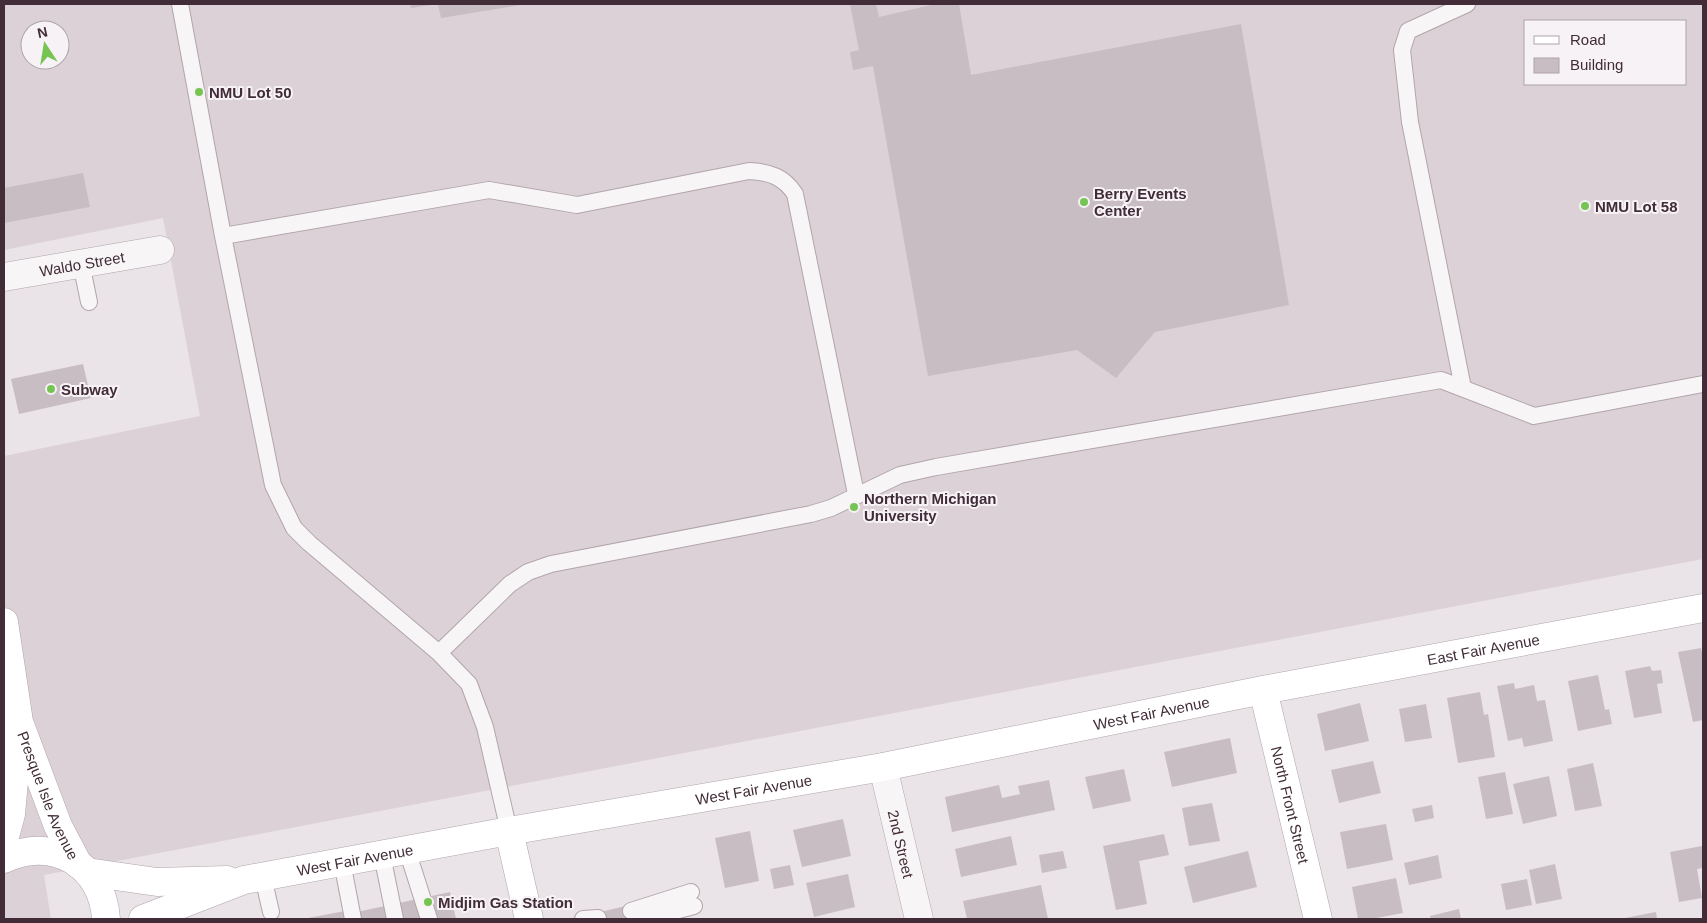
<svg xmlns="http://www.w3.org/2000/svg" width="1707" height="923" viewBox="0 0 1707 923" font-family="Helvetica,sans-serif">
  <rect width="100%" height="100%" fill="#eae3e7"/>
  <path fill="#dcd1d6" fill-rule="evenodd" d="M4 4H1703V559L44 875 51 919H4V456L200 416 163 218 4 250ZM1526 21H1686V84H1526ZM30 30H60V60H30Z"/>
  <path fill="#c9bdc4" d="M410 4H431V5L411 8Z
    M438 4H520V5L441 18Z
    M850 4H876L879 17 935 4H959L971 75 1241 24 1289 305 1155 332 1116 378 1077 350 928 376 873 66 853 70 850 52 859 50Z
    M83 173 90 207 4 223V188Z
    M83 364 91 398 19 414 11 379Z
    M1701 648 1703 656V720L1693 722 1678 652Z
    M1650 666 1652 671 1661 670 1663 683 1657 684 1662 713 1634 718 1625 671Z
    M1598 675 1605 710 1609 709 1612 724 1578 731 1568 681Z
    M1514 683 1515 689 1534 685 1537 701 1545 700 1553 741 1524 747 1522 738 1508 741 1497 686Z
    M1480 692 1484 715 1488 714 1495 757 1458 763 1447 698Z
    M1360 703 1369 741 1325 751 1317 714Z
    M1426 704 1432 738 1405 742 1399 709Z
    M1230 738 1237 773 1172 787 1164 752Z
    M1373 761 1381 793 1339 803 1331 770Z
    M1593 763 1602 806 1575 811 1567 769Z
    M1124 769 1131 801 1093 809 1085 777Z
    M1505 772 1513 814 1486 819 1478 777Z
    M1549 776 1557 816 1523 824 1513 784Z
    M1049 780 1055 810 952 832 945 797 999 785 1002 798 1020 794 1018 786Z
    M1212 803 1220 841 1189 846 1182 808Z
    M1432 805 1434 818 1415 822 1412 809Z
    M843 819 851 856 802 867 793 830Z
    M1386 824 1393 860 1347 869 1340 832Z
    M750 831 759 881 725 888 715 838Z
    M1164 834 1169 855 1139 861 1147 904 1116 910 1103 846Z
    M1011 836 1017 865 961 877 955 849Z
    M1702 846 1703 868 1697 869 1702 898 1679 902 1670 852Z
    M1063 851 1067 868 1042 873 1039 855Z
    M1248 851 1257 887 1193 903 1184 867Z
    M1438 855 1442 878 1409 885 1404 863Z
    M1555 864 1562 899 1536 904 1529 870Z
    M790 865 794 885 774 889 770 869Z
    M848 874 855 907 814 917 806 883Z
    M1396 878 1403 913 1371 919H1358L1352 887Z
    M1527 879 1532 905 1506 910 1501 884Z
    M1041 885 1048 919H967L963 901Z
    M450 892 456 919H359L357 912Z
    M630 905 633 919H598L596 913Z
    M1459 909 1461 919H1431L1430 916Z
    M345 911 346 919H308V918Z
    M1656 912 1657 919H1625V918Z"/>
  <g fill="none" stroke-linecap="round" stroke-linejoin="round">
    <g stroke="#b1a5ab" stroke-width="18">
      <path id="lane" d="M180 4 223 236 273 485 294 528 309 543 439 653 469 684 485 727 509 831
        M223 236 489 190 577 205 749 171C770 172 784 177 795 194L856 494
        M81 263 89 302
        M1463 388 1410 122 1402 50 1408 31 1467 4
        M439 653 510 584 528 572 551 564 811 514 831 508 900 475 936 467 1441 380 1534 416 1703 384
        M407 850 429 919
        M382 855 395 919
        M342 862 353 919
        M263 877 271 912
        M631 911 691 892
        M583 919 598 918
        M644 919 694 906"/>
    </g>
    <g stroke="#b1a5ab" stroke-width="29">
      <g id="street">
        <path id="s1" d="M4 277 160 250"/>
        <path id="s2" d="M883 767 919 919"/>
      </g>
    </g>
    <g stroke="#b1a5ab" stroke-width="29">
      <g id="secondary">
        <path id="s3" d="M4 622 19 722 58 826 78 864"/>
        <path id="s4" d="M1263 690 1318 919"/>
        <path d="M509 831 529 919"/>
        <path d="M4 840 11 814 19 726"/>
        <path d="M4 859C53 835 103 865 106 919"/>
        <path d="M87 872 157 882 227 880"/>
        <path id="s5" d="M143 919 244 880 509 831 883 767 1263 690 1703 608"/>
      </g>
    </g>
    <use href="#lane" stroke="#f8f5f7" stroke-width="16"/>
    <use href="#street" stroke="#f8f5f7" stroke-width="28"/>
    <use href="#secondary" stroke="#fff" stroke-width="28"/>
  </g>
  <g fill="#76c453" stroke="#f7f2f5" stroke-width="2">
    <circle cx="199" cy="92" r="5"/>
    <circle cx="1084" cy="202" r="5"/>
    <circle cx="1585" cy="206" r="5"/>
    <circle cx="51" cy="389" r="5"/>
    <circle cx="854" cy="507" r="5"/>
    <circle cx="428" cy="902" r="5"/>
  </g>
  <g text-anchor="middle" dominant-baseline="central" stroke-width="4" stroke-linejoin="round" paint-order="stroke">
    <g font-size="15" font-weight="bold" fill="#412c37" stroke="#f7f2f5" text-anchor="start">
      <text x="209" y="92">NMU Lot 50</text>
      <text x="1094" y="193">Berry Events<tspan x="1094" dy="17">Center</tspan></text>
      <text x="1595" y="206">NMU Lot 58</text>
      <text x="61" y="389">Subway</text>
      <text x="864" y="498">Northern Michigan<tspan x="864" dy="17">University</tspan></text>
      <text x="438" y="902">Midjim Gas Station</text>
    </g>
    <g font-size="15" fill="#412c37" stroke="#f7f2f5">
      <text stroke="none"><textPath href="#s1" startOffset="79">Waldo Street</textPath></text>
      <text stroke="none"><textPath href="#s5" startOffset="1369">East Fair Avenue</textPath></text>
      <text stroke="none"><textPath href="#s5" startOffset="1031">West Fair Avenue</textPath></text>
      <text stroke="none"><textPath href="#s5" startOffset="626">West Fair Avenue</textPath></text>
      <text stroke="none"><textPath href="#s3" startOffset="180">Presque Isle Avenue</textPath></text>
      <text stroke="none"><textPath href="#s4" startOffset="118">North Front Street</textPath></text>
      <text stroke="none"><textPath href="#s2" startOffset="79">2nd Street</textPath></text>
      <text stroke="none"><textPath href="#s5" startOffset="221">West Fair Avenue</textPath></text>
    </g>
  </g>
  <rect width="1707" height="923" fill="none" stroke="#412c37" stroke-width="10"/>
  <rect x="1524" y="20" width="162" height="65" fill="#f7f2f5" stroke="#aea3a9"/>
  <rect x="1534" y="36" width="25" height="8" fill="#ffffff" stroke="#aea3a9"/>
  <text x="1570" y="45" font-size="15" fill="#412c37">Road</text>
  <rect x="1534" y="58" width="25" height="15" fill="#c9bdc4" stroke="#aea3a9"/>
  <text x="1570" y="70" font-size="15" fill="#412c37">Building</text>
  <g transform="translate(45 45) rotate(348)"><circle r="24" fill="#f7f2f5" stroke="#aea3a9"/>
  <path d="M0-4L9 19L0 12L-9 19Z" fill="#76c453"/>
  <text y="-8" font-size="14" font-weight="bold" text-anchor="middle" fill="#412c37">N</text>
  </g>
</svg>
